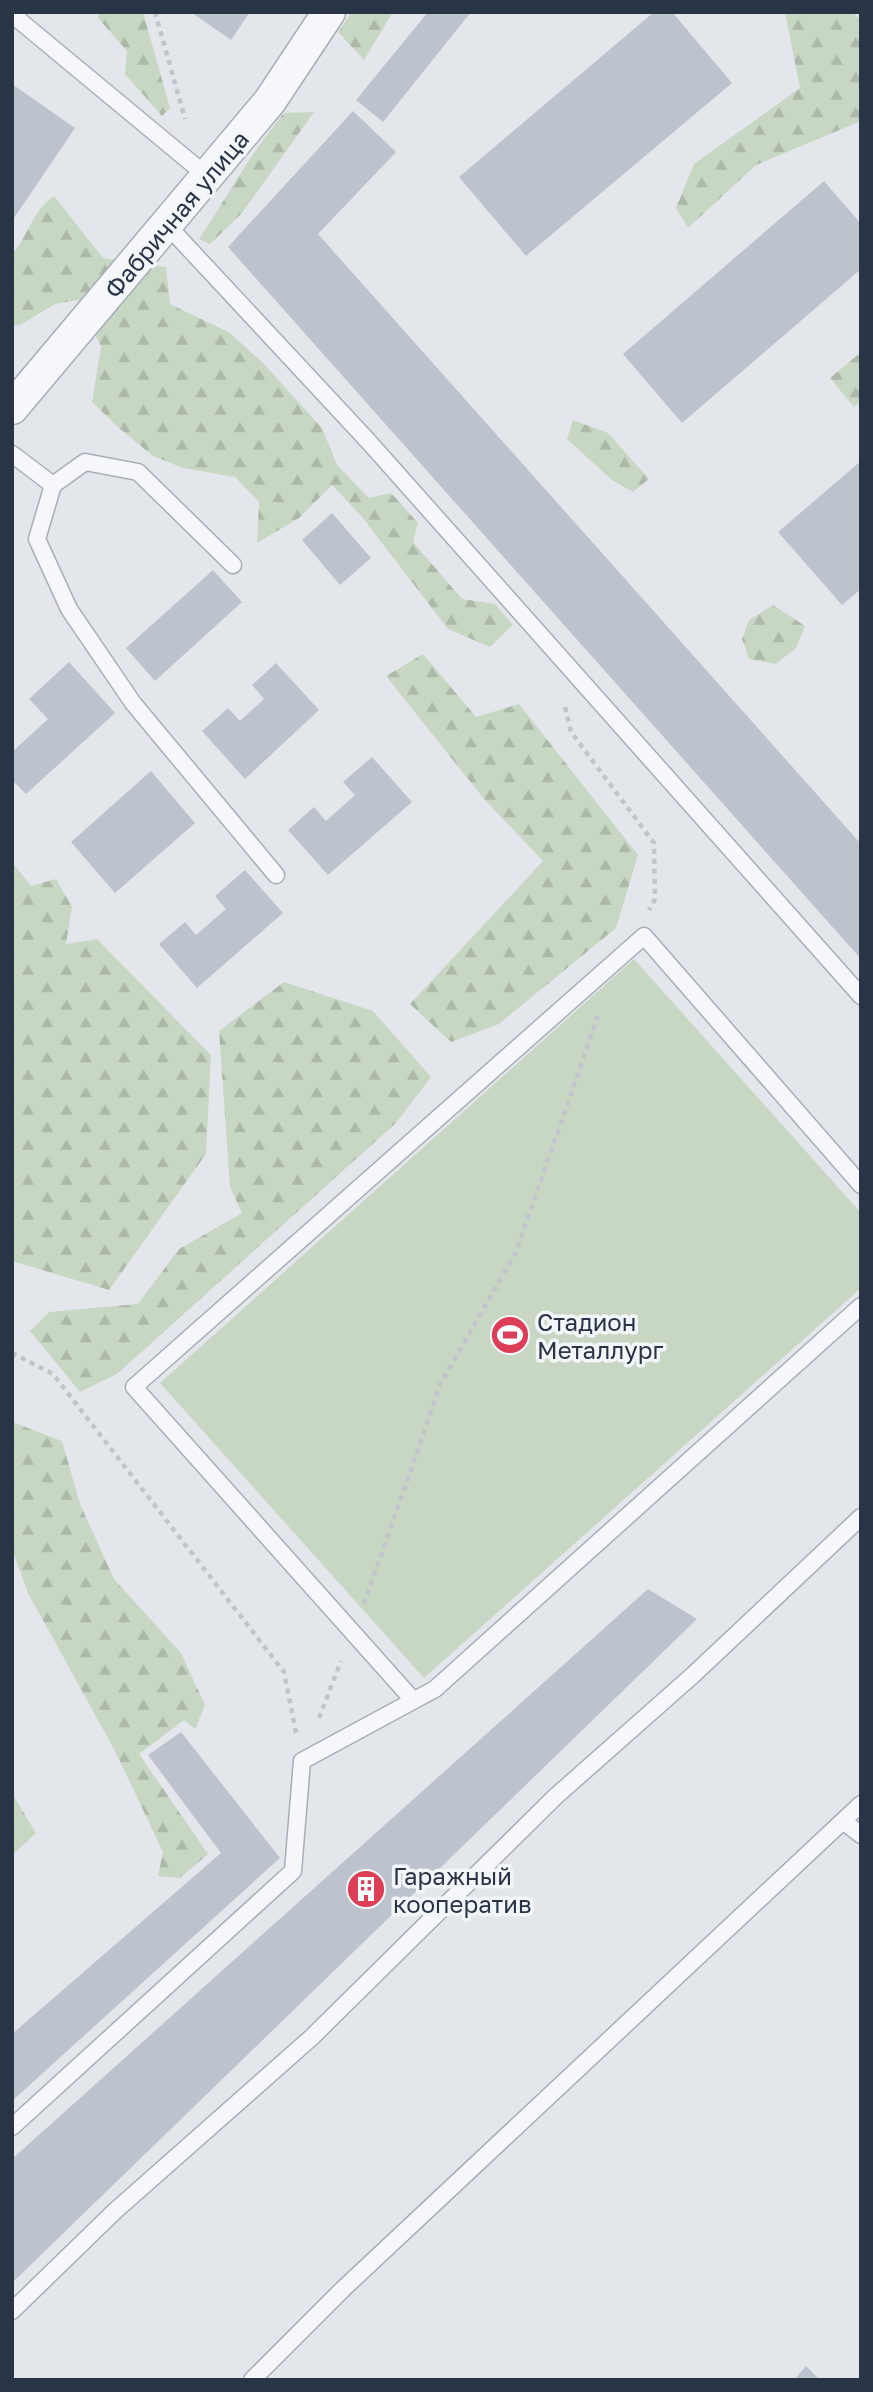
<svg xmlns="http://www.w3.org/2000/svg" width="873" height="2392" viewBox="0 0 873 2392" font-family="'Golos Text',sans-serif">
  <defs>
    <pattern id="forest-firs" width="22" height="20" patternUnits="userSpaceOnUse" patternTransform="scale(1.75)"><rect width="22" height="20" fill="#c8d7c3"/><path d="M5 1l3.5 6h-7zM16 11l3.5 6h-7z" fill="#acb9a9"/></pattern>
  </defs>
  <rect width="100%" height="100%" fill="#e3e7ec"/>
  <path fill="#c8d7c3" d="M634 959 861 1213V1288L424 1678 160 1383Z"/>
  <path fill="url(#forest-firs)" d="M100 12H143L170 108 162 116 125 74 127 51 98 18Z
    M352 12H393L364 60 338 32Z
    M785 12H852L861 20V121L756 165 688 228 676 208 694 164 800 88Z
    M314 112 242 213 210 244 199 239C228 196 251 152 284 113Z
    M54 196 103 258 166 267 170 304 230 333 263 363 322 428 337 465 369 498 391 493 418 523 413 542 462 599 495 604 513 625 490 647 448 629 362 517 332 485 299 518 257 543 259 502 235 477 183 468 153 456 120 429 92 402 101 347 79 300 55 304 20 325 12 326V254C30 234 30 213 54 196Z
    M861 352V401L854 407 830 378Z
    M573 420 608 433 649 479 633 492 612 480 567 439Z
    M773 605 805 626 796 648 776 664 749 659 742 639 749 620Z
    M423 654 476 717 519 704 638 855 616 928 499 1024 451 1042 410 1004 543 861 484 799 386 676Z
    M12 862 31 886 56 879 72 907 66 944 97 939 211 1055 206 1154 109 1290 12 1261Z
    M284 982 373 1011 431 1077 396 1123 117 1374 80 1392 30 1331 49 1312 138 1304 179 1249 242 1213 230 1187 219 1031Z
    M12 1422 62 1441 80 1504 114 1579 181 1653 205 1705 195 1729 184 1720 139 1754 208 1854 180 1878 158 1876 163 1852 115 1751 28 1593 12 1549Z
    M12 1793 36 1833 12 1855Z"/>
  <path fill="#bcc3cd" d="M191 12H250L231 40Z
    M428 12H471L383 122 356 100Z
    M654 12H672L732 83 526 256 459 177Z
    M12 84 75 128 12 221Z
    M353 111 396 152 318 234 861 844V959L228 247Z
    M824 181 861 224V269L682 423 623 354Z
    M861 461V589L842 605 778 532Z
    M332 513 371 558 340 585 302 540Z
    M213 570 242 602 155 681 126 648Z
    M69 662 115 713 26 794 12 780V752L48 719 29 699Z
    M276 663 319 710 245 779 202 731 228 708 240 721 264 699 252 685Z
    M372 757 412 802 328 875 288 830 314 807 326 821 355 795 343 782Z
    M151 771 195 823 115 893 71 842Z
    M245 870 283 913 197 988 159 944 185 922 196 935 226 909 215 896Z
    M648 1589 697 1619 12 2283V2159Z
    M181 1732 280 1858 12 2101V2034L221 1853 148 1755Z
    M806 2366 820 2380H794Z"/>
  <g fill="none" stroke-linecap="round" stroke-linejoin="round">
    <g stroke="#a7aeb7" stroke-width="19">
      <path id="lane" d="M15 12 20 21 207 176
        M167 225 369 442 861 996
        M12 454 53 485 37 539 69 609 133 703 276 875
        M53 485 85 462 138 472 233 565
        M413 1700 134 1387 644 936 861 1185
        M843 1821 861 1835
        M12 2127 293 1871 302 1761 435 1689 861 1306
        M12 2311 115 2211 312 2037 555 1797 693 1675 861 1517
        M252 2380 343 2289 861 1804"/>
    </g>
    <g stroke="#a7aeb7" stroke-width="35">
      <path id="street" d="M12 408 270 101 329 12"/>
    </g>
    <path stroke="#c1c4cb" stroke-width="4.5" stroke-dasharray="5 5" stroke-linecap="butt" d="M155 12 185 119
      M565 707 571 732 654 843 655 899 649 910
      M12 1353 53 1374 284 1672 296 1733
      M364 1604 441 1383 516 1252 598 1016
      M319 1718 341 1661"/>
    <use href="#lane" stroke="#f6f7fa" stroke-width="16"/>
    <use href="#street" stroke="#f6f7fa" stroke-width="32"/>
  </g>
  <defs>
    <g id="stadium-disc" transform="scale(2.0125)"><circle r="9.5" fill="#db3e56" stroke="#f3f6f9"/><path d="M0-5a6.5 5 0 1 0 0 10a6.5 5 0 1 0 0-10ZM-3.5-1.8h7v3.6h-7Z" fill="#fff"/></g>
    <g id="building-disc" transform="scale(2.0125)"><circle r="9.5" fill="#db3e56" stroke="#f3f6f9"/><path d="M-4-6H4V6H1V3H-1V6H-4ZM-2.5-4.3h1.7v1.8h-1.7ZM.8-4.3h1.7v1.8H.8ZM-2.5-1h1.7V.8h-1.7ZM.8-1h1.7V.8H.8Z" fill="#fff"/></g>
  </defs>
  <g fill-rule="evenodd">
    <use href="#stadium-disc" x="510" y="1335"/>
    <use href="#building-disc" x="366" y="1889"/>
  </g>
  <g text-anchor="middle" dominant-baseline="central" stroke-width="7" stroke-linejoin="round" paint-order="stroke">
    <g font-size="24" fill="#293446" stroke="#f3f6f9">
      <text transform="translate(176 214) rotate(-50)">Фабричная улица</text>
    </g>
    <g font-size="24" fill="#293446" stroke="#f3f6f9" text-anchor="start">
      <text x="537" y="1321">Стадион<tspan x="537" dy="28">Металлург</tspan></text>
      <text x="393" y="1875">Гаражный<tspan x="393" dy="28">кооператив</tspan></text>
    </g>
  </g>
  <rect width="873" height="2392" fill="none" stroke="#293446" stroke-width="28"/>
</svg>
